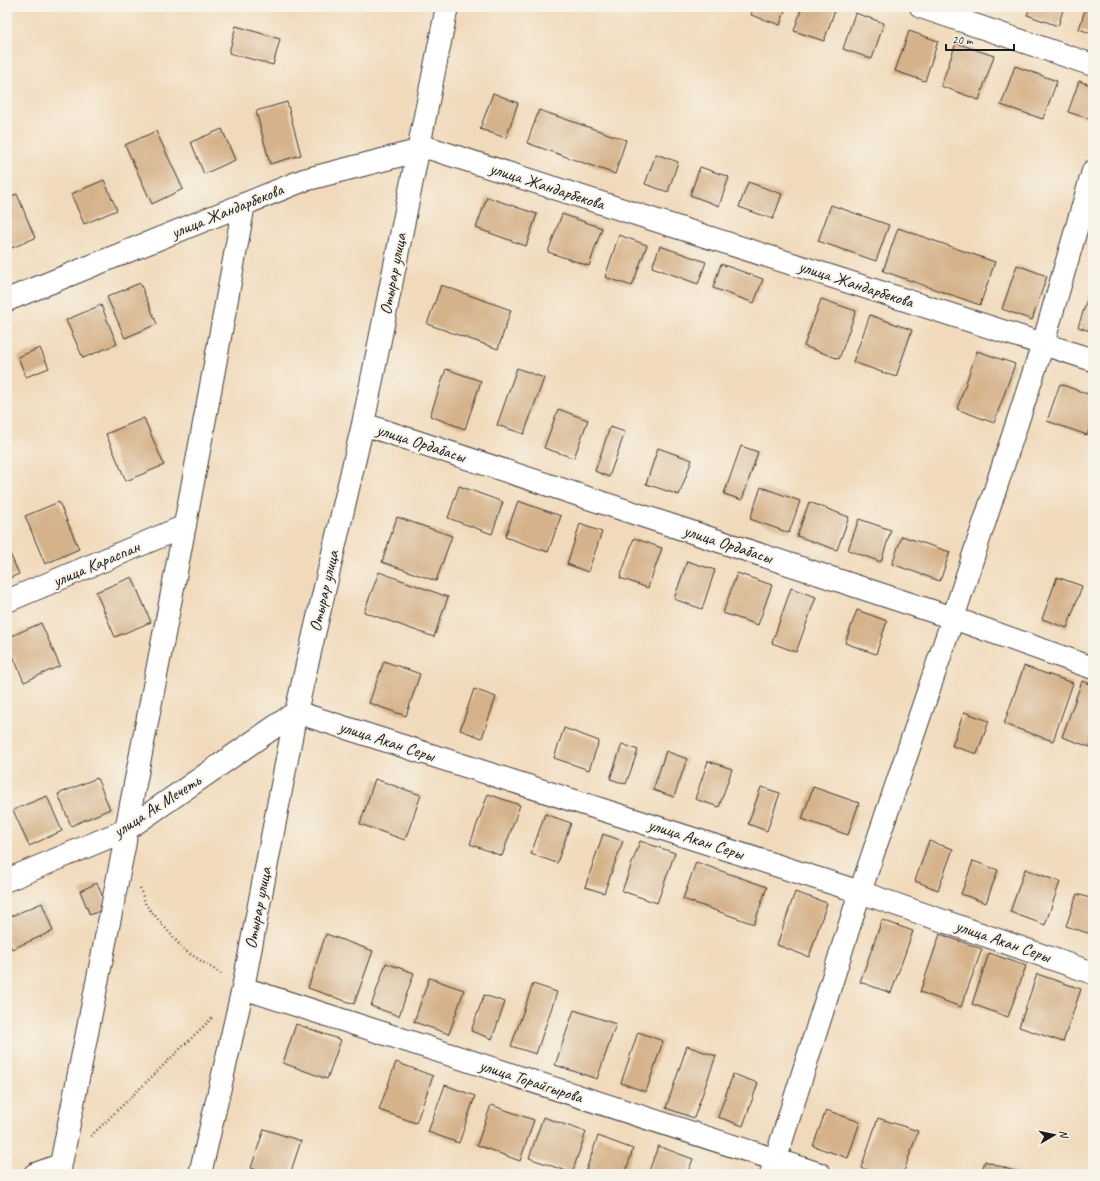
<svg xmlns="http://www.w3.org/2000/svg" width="1100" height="1181" viewBox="0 0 1100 1181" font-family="Caveat,sans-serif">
  <rect width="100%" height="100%" fill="#f7f3e8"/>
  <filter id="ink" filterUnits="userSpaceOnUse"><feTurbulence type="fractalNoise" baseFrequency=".025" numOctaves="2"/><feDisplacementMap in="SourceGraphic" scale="8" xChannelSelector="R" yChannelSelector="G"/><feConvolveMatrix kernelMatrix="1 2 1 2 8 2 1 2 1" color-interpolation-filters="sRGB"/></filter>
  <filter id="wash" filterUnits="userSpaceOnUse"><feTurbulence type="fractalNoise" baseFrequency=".012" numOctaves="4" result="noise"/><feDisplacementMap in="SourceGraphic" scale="16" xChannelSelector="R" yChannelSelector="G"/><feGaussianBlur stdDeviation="0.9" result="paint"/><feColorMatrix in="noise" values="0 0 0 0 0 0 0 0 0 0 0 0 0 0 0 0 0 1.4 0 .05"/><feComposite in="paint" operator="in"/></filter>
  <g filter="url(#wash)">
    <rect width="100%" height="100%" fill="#f1dabb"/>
    <g id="blocks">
      <path fill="#d5b28a" d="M754 7H786L780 25 751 15Z
        M802 7H836L824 41 794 31Z
        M1030 7H1064L1058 26 1027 15Z
        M1086 7H1093V34L1079 29Z
        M855 13 884 23 872 59 843 49Z
        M236 26 280 39 273 65 229 53Z
        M909 31 938 41 925 81 895 71Z
        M956 43 994 56 979 100 941 86Z
        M1015 66 1057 81 1043 119 1001 105Z
        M1079 81 1093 86V120L1068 112Z
        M493 93 518 103 506 138 480 129Z
        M287 102 301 155 270 164 256 111Z
        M539 110 626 140 615 174 527 143Z
        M222 129 235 160 204 174 191 142Z
        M156 131 183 189 152 204 125 145Z
        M656 154 678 162 668 192 645 184Z
        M700 167 729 177 719 206 690 195Z
        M104 180 117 210 84 224 71 194Z
        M748 182 782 194 773 219 739 207Z
        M17 194 35 238 7 250V198Z
        M487 197 537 214 526 246 476 228Z
        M831 205 889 225 876 261 818 241Z
        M562 214 602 228 589 266 548 252Z
        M898 228 995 262 980 305 883 271Z
        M619 235 647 245 632 286 605 277Z
        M660 246 706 262 698 284 652 267Z
        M721 264 763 279 754 303 713 288Z
        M1017 265 1047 276 1032 320 1002 309Z
        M140 283 157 324 125 338 107 297Z
        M441 285 511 310 498 349 427 324Z
        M1089 294 1093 296V332L1078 327Z
        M821 299 856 311 839 359 804 346Z
        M101 305 117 344 83 358 66 320Z
        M870 315 912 330 896 377 853 362Z
        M40 348 49 368 26 377 18 357Z
        M977 351 1015 364 994 423 957 409Z
        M517 368 544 378 524 434 497 425Z
        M446 369 481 381 465 429 430 416Z
        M1060 384 1093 396V416L1087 435 1047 421Z
        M558 409 588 420 574 458 544 448Z
        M144 418 164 465 126 481 106 434Z
        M610 427 625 432 609 477 595 471Z
        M741 446 758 452 742 500 724 494Z
        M658 448 692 460 679 495 646 484Z
        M459 486 503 502 492 534 448 518Z
        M761 487 800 501 789 533 750 519Z
        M518 501 561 516 548 552 505 537Z
        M59 502 79 549 45 564 25 516Z
        M809 502 849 517 837 550 797 536Z
        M397 517 452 536 436 581 382 562Z
        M859 519 891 530 881 562 848 550Z
        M580 524 602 532 588 572 567 564Z
        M902 536 950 552 940 581 892 564Z
        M634 538 662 548 648 588 620 578Z
        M7 547 19 574 7 579Z
        M687 561 715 570 702 609 674 599Z
        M379 572 448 597 434 637 364 612Z
        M737 573 772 585 758 625 723 613Z
        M132 577 151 622 115 637 96 592Z
        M1057 577 1082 586 1067 628 1042 619Z
        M791 588 816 597 796 652 772 643Z
        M857 610 887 621 876 654 845 643Z
        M41 623 60 666 24 682 7 641V638Z
        M384 661 420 674 406 716 369 703Z
        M1024 666 1073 683 1053 741 1004 724Z
        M1082 681 1093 685V737L1090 747 1062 737Z
        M474 689 496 697 482 738 460 730Z
        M964 712 989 721 977 754 952 746Z
        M564 728 599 741 589 770 554 758Z
        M622 744 638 750 626 784 610 779Z
        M666 751 687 759 674 797 653 790Z
        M708 761 732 769 719 807 695 799Z
        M97 778 110 809 71 826 58 794Z
        M375 779 421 795 405 840 360 824Z
        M761 787 780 793 767 831 748 824Z
        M813 787 859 803 848 835 802 819Z
        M488 794 520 805 502 856 470 844Z
        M47 796 62 831 29 846 13 810Z
        M545 814 571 823 557 863 531 854Z
        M603 834 623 841 604 893 585 887Z
        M640 841 675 853 657 903 622 891Z
        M929 841 953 849 938 890 915 881Z
        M973 861 998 870 986 903 961 894Z
        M696 862 767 887 754 924 683 899Z
        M1025 869 1060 882 1045 925 1010 912Z
        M97 883 107 908 90 915 80 891Z
        M795 892 827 903 809 957 777 945Z
        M1077 894 1093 899V927L1091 934 1066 926Z
        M42 903 53 931 12 949 7 938V918Z
        M882 920 913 931 891 993 860 982Z
        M326 934 373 951 354 1004 308 988Z
        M940 934 982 949 961 1007 920 992Z
        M989 953 1026 966 1008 1017 972 1004Z
        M386 963 414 973 399 1016 371 1006Z
        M1037 974 1081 989 1063 1042 1019 1027Z
        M429 978 464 990 449 1034 414 1022Z
        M533 984 557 992 536 1054 511 1046Z
        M484 995 505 1002 492 1039 471 1031Z
        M574 1010 616 1024 597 1079 555 1065Z
        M296 1024 341 1040 327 1079 283 1063Z
        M638 1032 663 1041 646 1092 621 1083Z
        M687 1046 716 1056 694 1118 666 1108Z
        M396 1062 433 1076 416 1123 379 1110Z
        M733 1074 758 1083 743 1126 718 1117Z
        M445 1085 475 1096 459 1143 428 1132Z
        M491 1105 534 1120 520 1161 477 1145Z
        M826 1110 860 1122 848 1158 813 1146Z
        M543 1117 586 1132 572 1173 529 1158Z
        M878 1118 918 1131 903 1174H878L861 1168Z
        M264 1129 301 1141 290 1174H269L251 1168Z
        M598 1136 633 1149 625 1174H588L585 1173Z
        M658 1146 693 1159 687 1174H648Z
        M985 1161 1017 1172V1174H981Z"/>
    </g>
  </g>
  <g filter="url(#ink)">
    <use href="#blocks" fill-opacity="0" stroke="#3c3834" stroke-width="1"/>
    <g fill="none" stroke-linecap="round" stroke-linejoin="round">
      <g stroke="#3c3834" stroke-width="24">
        <path id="minor" d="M921 7 1093 65
          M7 300 304 180 429 148 1093 360
          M363 424 953 618 1093 668
          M7 601 185 526
          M7 880 126 830 296 712 860 892 1093 973
          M243 988 820 1174
          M35 1174 60 1165
          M59 1174 125 842 126 830C167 621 207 413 244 204
          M200 1174 243 988 296 712 363 424 447 7
          M771 1174 860 892 953 618 1043 344 1093 171"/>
      </g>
      <path stroke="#3c3834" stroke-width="2.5" stroke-dasharray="1 3" stroke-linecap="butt" d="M140 888 146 905 184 950 223 975
        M91 1136 212 1018"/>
      <use href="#minor" stroke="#fff" stroke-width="22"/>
    </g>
  </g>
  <g text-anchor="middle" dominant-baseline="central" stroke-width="4" stroke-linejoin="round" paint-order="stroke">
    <g font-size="17" fill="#1c1c1c" stroke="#f7f3e8">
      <text transform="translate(547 186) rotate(18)">улица Жандарбекова</text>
      <text transform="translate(227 211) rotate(-22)">улица Жандарбекова</text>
      <text transform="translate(393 274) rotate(-79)">Отырар улица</text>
      <text transform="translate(856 284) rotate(18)">улица Жандарбекова</text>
      <text transform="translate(421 443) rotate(18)">улица Ордабасы</text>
      <text transform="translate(728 544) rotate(18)">улица Ордабасы</text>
      <text transform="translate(96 564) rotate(-23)">улица Караспан</text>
      <text transform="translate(324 591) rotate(-77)">Отырар улица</text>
      <text transform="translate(387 741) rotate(18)">улица Акан Серы</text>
      <text transform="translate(157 806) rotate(-33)">улица Ак Мечеть</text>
      <text transform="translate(696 839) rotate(18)">улица Акан Серы</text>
      <text transform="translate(258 908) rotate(-79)">Отырар улица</text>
      <text transform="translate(1003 941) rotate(19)">улица Акан Серы</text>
      <text transform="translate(531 1081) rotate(18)">улица Торайгырова</text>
    </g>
  </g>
  <rect width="1100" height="1181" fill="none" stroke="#f7f3e8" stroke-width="24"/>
  <g transform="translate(1054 1135) rotate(81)" stroke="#f7f3e8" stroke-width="3" paint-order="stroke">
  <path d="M0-3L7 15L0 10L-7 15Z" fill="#1c1c1c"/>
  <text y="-6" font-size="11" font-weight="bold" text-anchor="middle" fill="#1c1c1c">N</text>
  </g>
  <path d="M946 44v6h68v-6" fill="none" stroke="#1c1c1c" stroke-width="2"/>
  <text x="952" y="44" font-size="12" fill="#1c1c1c" stroke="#f7f3e8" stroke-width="3" paint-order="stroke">20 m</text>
</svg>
